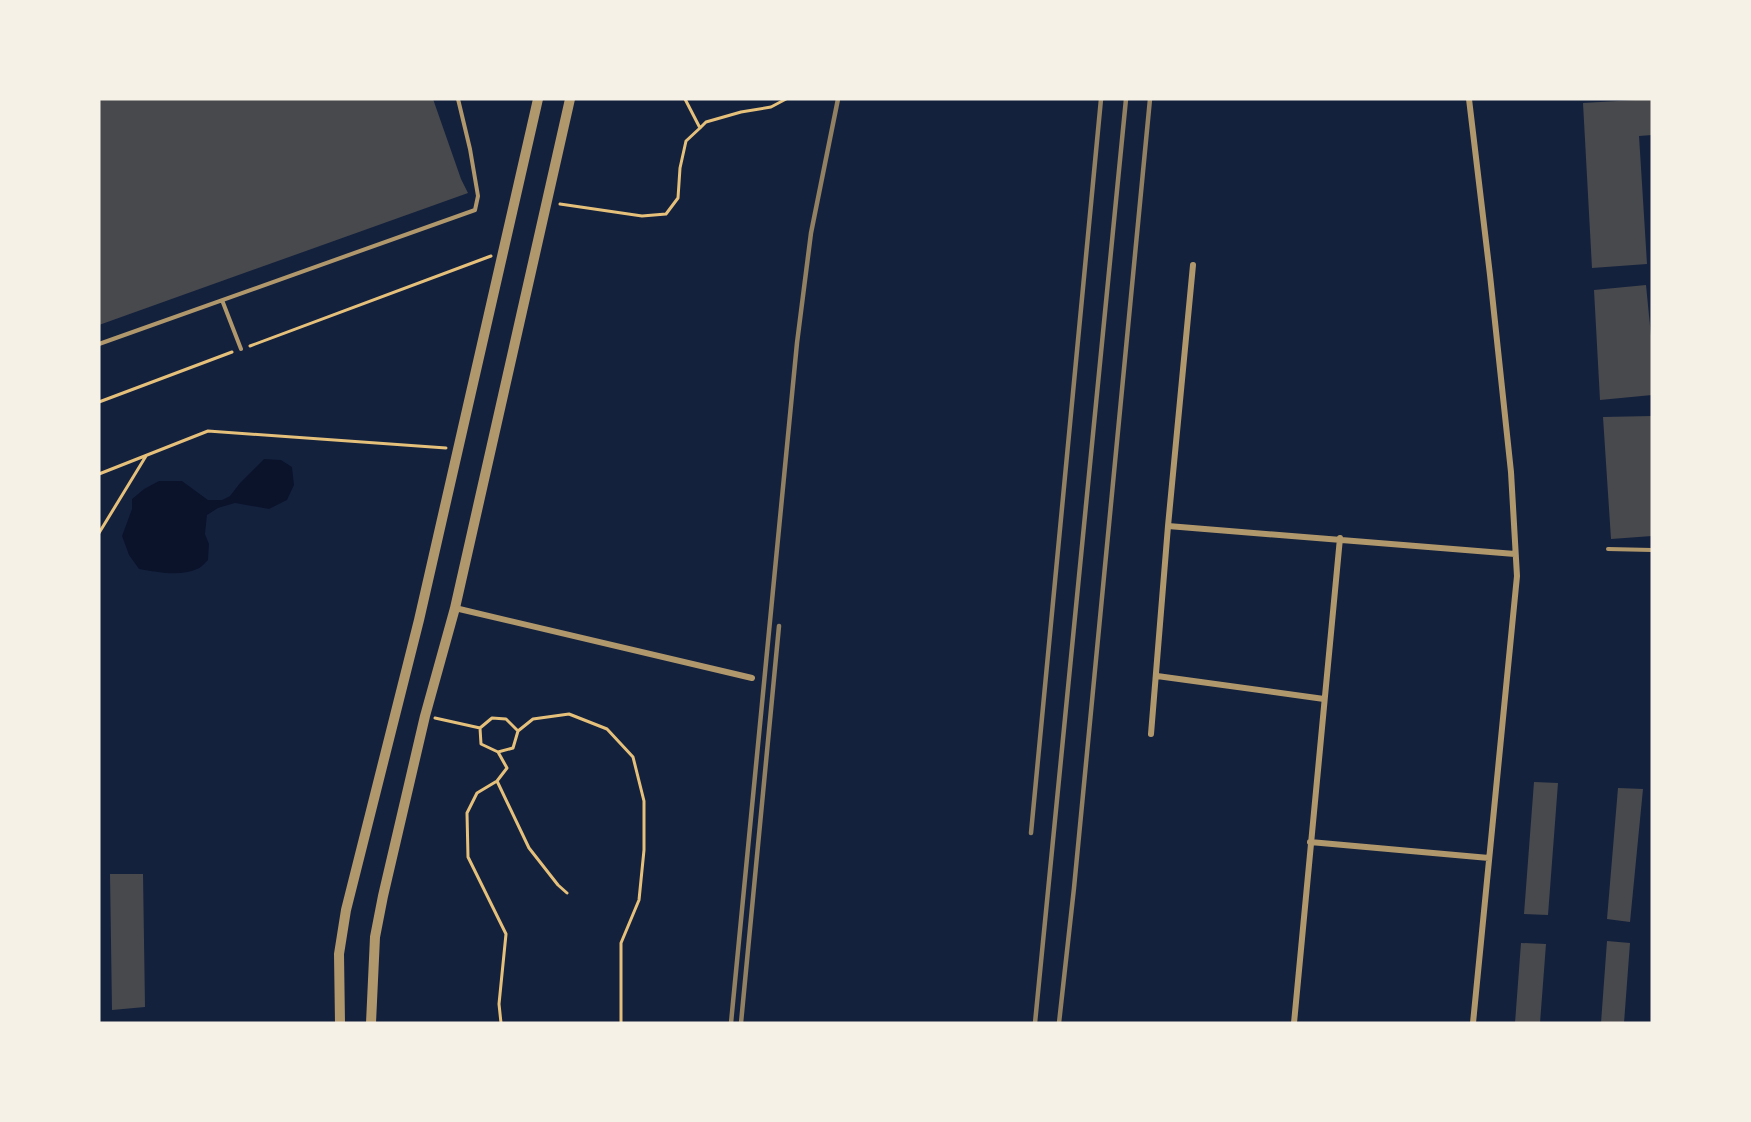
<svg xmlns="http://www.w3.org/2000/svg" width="1751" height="1122" viewBox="0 0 1751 1122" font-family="'PT Sans',sans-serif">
  <rect width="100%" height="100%" fill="#14213d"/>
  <path fill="#0b132b" d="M264 459 281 460 292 467 294 485 287 500 269 509 235 503 218 508 207 515 205 534 209 544 208 560C205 563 201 568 197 569 181 577 157 572 139 569L129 555 122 536 132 509V499L144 489 159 481H182L208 500H222L230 496 240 483Z"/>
  <path fill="#48494c" d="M99 99H433L461 179 468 193 99 325Z
    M1652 99V135L1639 136 1647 264 1592 268 1583 103Z
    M1646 285 1652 346V395L1600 400 1594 290Z
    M1652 416V536L1611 539 1603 417Z
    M1534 782 1558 783 1548 915 1524 914Z
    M1618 788 1643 789 1630 922 1607 919Z
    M110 874H143L145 1007 112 1010Z
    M1607 941 1630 943 1624 1023H1601Z
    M1521 943 1546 944 1540 1023H1515Z"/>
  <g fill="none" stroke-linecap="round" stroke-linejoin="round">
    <path stroke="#e5c07b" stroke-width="3" d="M685 99 700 128
      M560 204 642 216 666 214 678 198 680 168 686 141 700 128 706 122 741 112 771 107 786 99
      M250 346 491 256
      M99 402 232 352
      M99 474 208 431 446 448
      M99 533 146 456
      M435 718 480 728 492 718 506 719 518 731 513 748 498 752 481 744 480 728
      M518 731 533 719 569 714 607 729 633 757 644 801V850L639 900 621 943V1023
      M498 752 507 768 497 781 477 793 467 813 468 857 506 934 499 1004 501 1023
      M497 781 529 848 558 885 567 893"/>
    <path stroke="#b1986c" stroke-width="4" d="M222 300 241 349
      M99 344 475 210 478 196 470 149 458 99
      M1608 549 1652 550"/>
    <path stroke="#b1986c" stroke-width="6" d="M1469 99 1490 275 1511 472 1517 576 1473 1023
      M1193 265 1168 526 1515 554
      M455 608 752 678
      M1157 676 1324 699
      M1151 734 1168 526
      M1310 842 1489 858
      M1294 1023 1340 538"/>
    <path stroke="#b1986c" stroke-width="10" d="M340 1023 339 954 346 910 419 620 538 99
      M371 1023 375 937 383 896 425 716 455 608 570 99"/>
    <path stroke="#918062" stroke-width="4.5" d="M1031 833 1101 99
      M731 1023 797 343 811 233 838 99
      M741 1023 779 626
      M1035 1023 1126 99
      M1059 1023 1074 888 1150 99"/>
  </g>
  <rect width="1751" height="1122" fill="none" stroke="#f6f1e7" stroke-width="201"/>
</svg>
